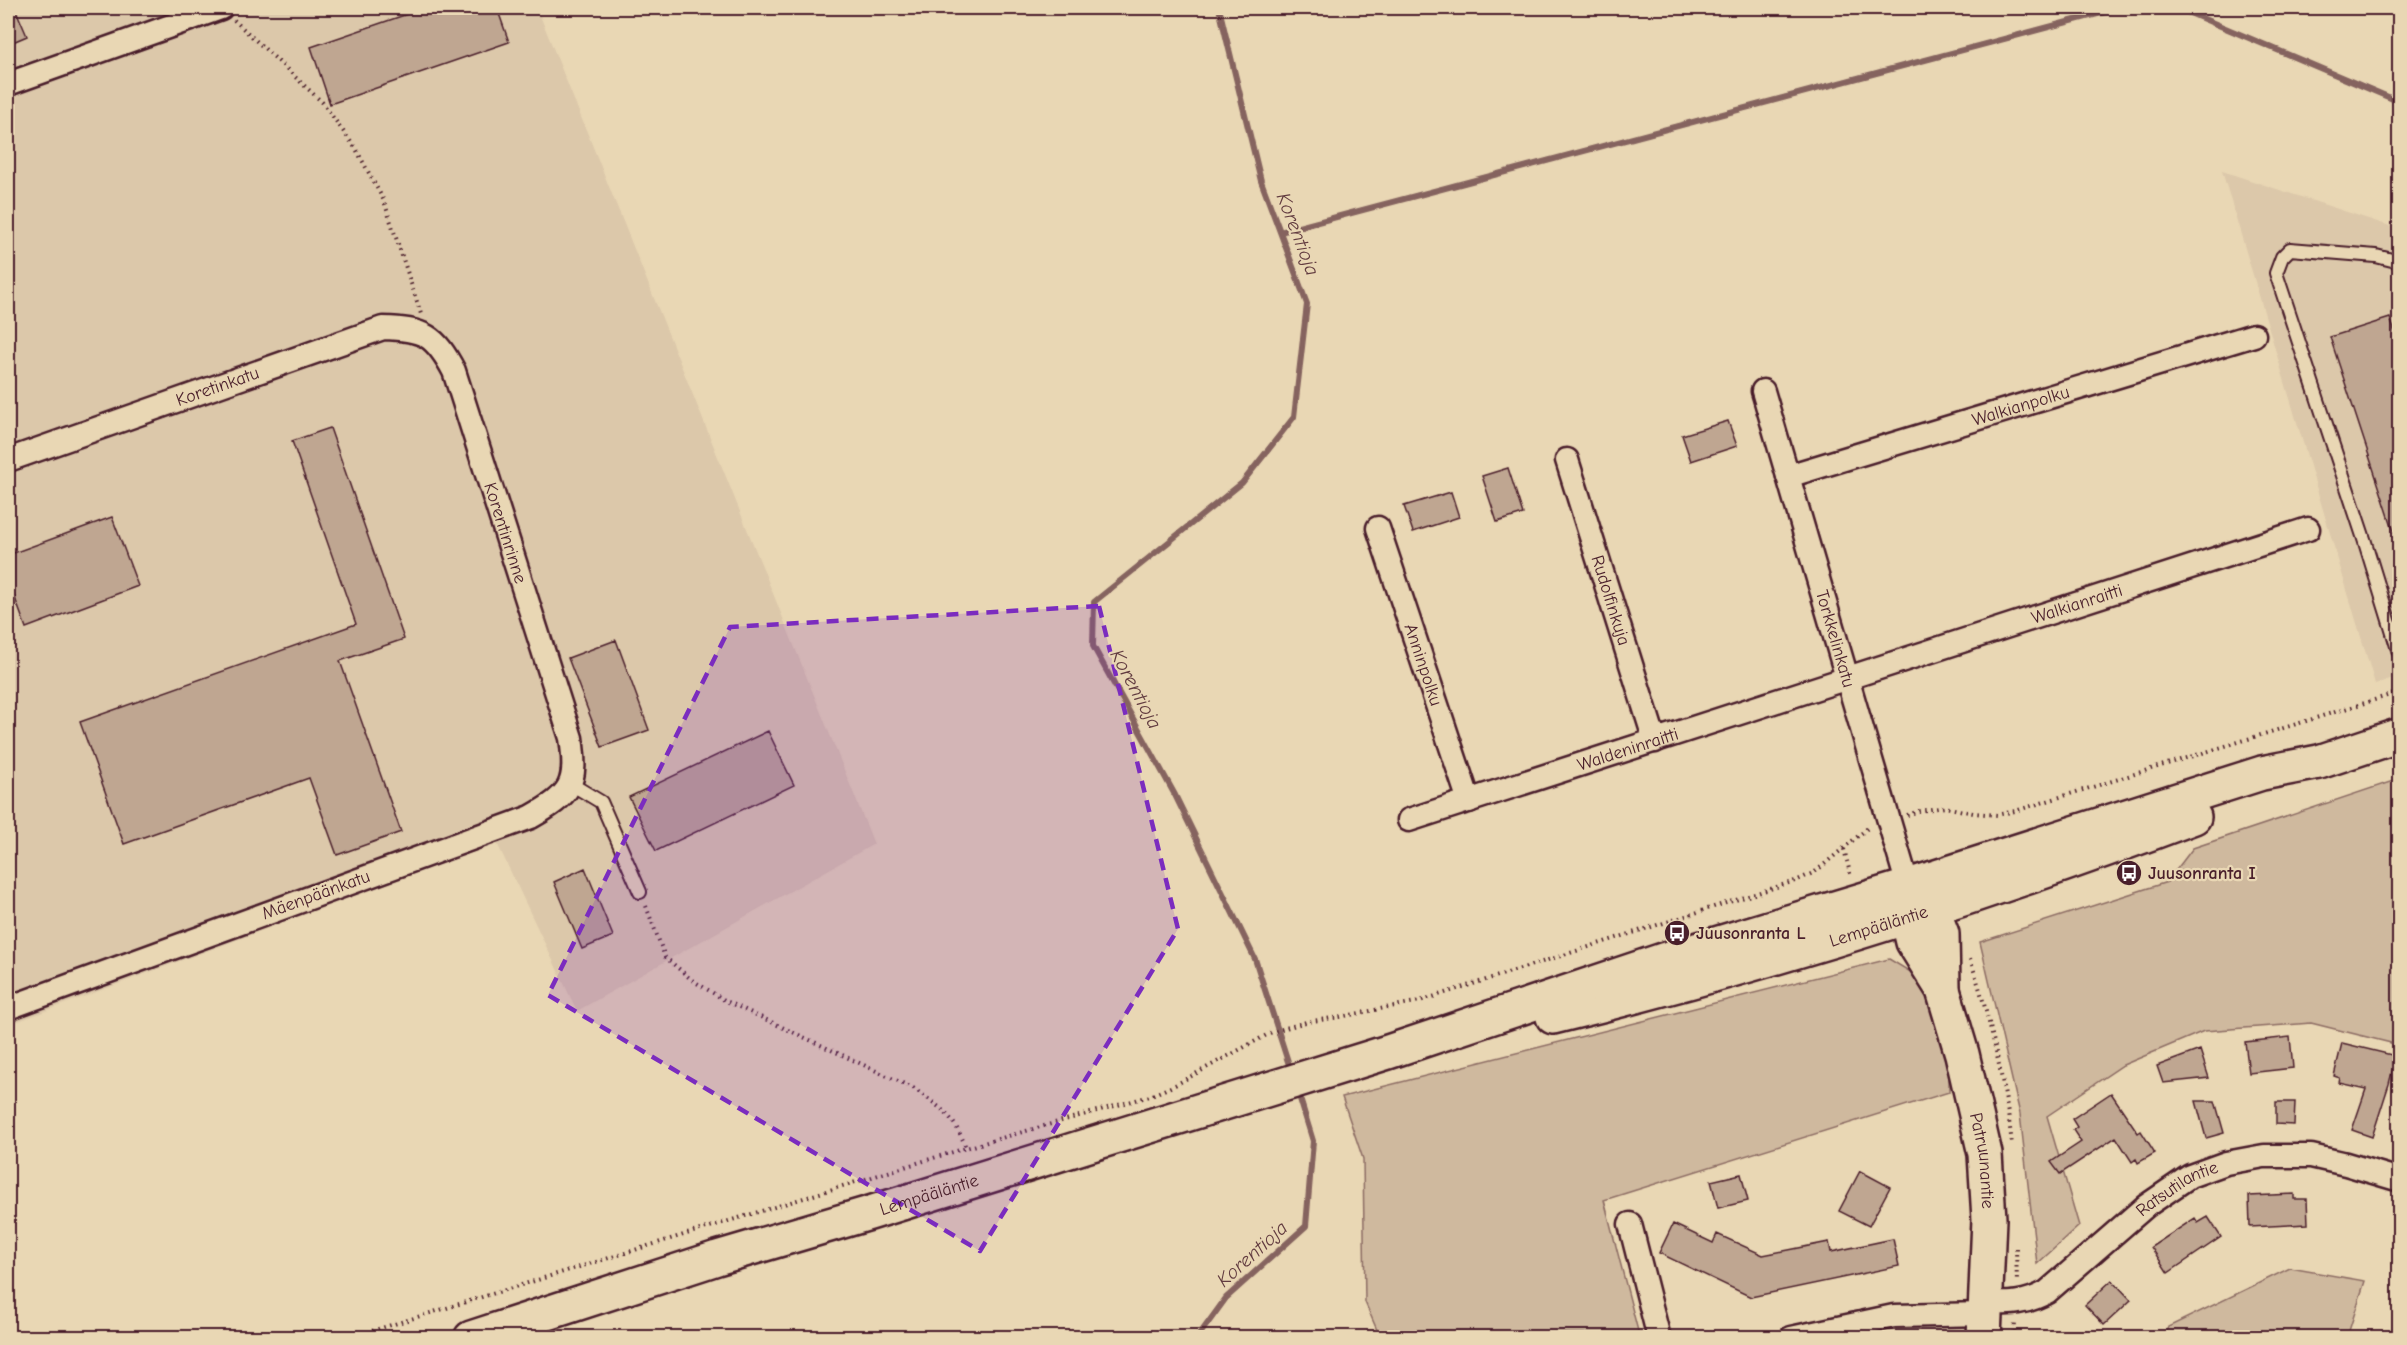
<svg xmlns="http://www.w3.org/2000/svg" width="2407" height="1345" viewBox="0 0 2407 1345" font-family="'Comic Neue',sans-serif">
  <rect width="100%" height="100%" fill="#e9d7b4"/>
  <filter id="ink" filterUnits="userSpaceOnUse"><feTurbulence type="fractalNoise" baseFrequency=".0167" numOctaves="2"/><feDisplacementMap in="SourceGraphic" scale="12" xChannelSelector="R" yChannelSelector="G"/><feConvolveMatrix kernelMatrix="1 2 1 2 8 2 1 2 1" color-interpolation-filters="sRGB"/></filter>
  <g filter="url(#ink)">
    <path fill="#dcc8aa" d="M8 8H537L874 844 577 1011 497 843 8 1025Z
      M2222 171 2399 229V676L2375 684Z"/>
    <path fill="#cfb99e" stroke="#8c6c64" stroke-width="1.5" d="M2399 779V1045L2311 1023 2204 1031 2123 1065 2047 1116 2079 1226 2037 1264 2020 1114 1980 942 2167 882 2193 848Z
      M1889 959 1924 980 1949 1054V1092L1604 1200 1639 1335 1377 1330 1365 1302 1363 1159 1342 1097Z
      M2290 1268 2365 1281 2347 1337H2164L2168 1327Z"/>
    <g fill="none" stroke-linecap="round" stroke-linejoin="round">
      <path stroke="#85635e" stroke-width="6" d="M1219 8 1261 181 1307 304 1294 417 1242 483 1094 602 1093 646 1175 795 1255 959 1291 1071
        M2178 8 2400 102
        M1280 232 2120 8
        M1197 1338 1226 1298 1306 1226 1313 1141 1297 1089"/>
    </g>
    <path fill="#bfa691" stroke="#4a1f2b" stroke-width="1.5" d="M8 8H15L27 36 8 44Z
      M425 8H497L509 42 330 104 311 47Z
      M2390 318 2400 347V537L2396 538 2330 337Z
      M1728 421 1737 446 1691 461 1682 435Z
      M330 428 404 639 340 661 401 832 337 855 309 778 124 844 80 722 356 624 292 441Z
      M1508 468 1523 514 1497 522 1482 476Z
      M1451 492 1459 517 1413 532 1404 506Z
      M112 517 138 586 26 628 8 579V555Z
      M616 640 649 730 602 747 568 658Z
      M768 731 794 785 656 851 629 797Z
      M585 868 613 936 582 949 554 882Z
      M2290 1037 2293 1068 2249 1073 2245 1042Z
      M2342 1043 2396 1056 2389 1084 2372 1137 2352 1130 2366 1089 2339 1083 2340 1078 2334 1076Z
      M2200 1050 2209 1078 2163 1083 2157 1066Z
      M2111 1093 2138 1133 2141 1131 2155 1153 2138 1163 2136 1159 2132 1162 2116 1137 2060 1174 2051 1162 2081 1142 2073 1130 2077 1127 2072 1119Z
      M2196 1101H2215L2224 1133 2206 1138Z
      M2276 1102H2295L2294 1125 2276 1124Z
      M1860 1171 1890 1187 1869 1226 1839 1211Z
      M1741 1174 1748 1201 1718 1208 1711 1181Z
      M2294 1194V1199H2307L2308 1224 2250 1227 2249 1196Z
      M2208 1217 2221 1237 2168 1273 2151 1247 2195 1218 2198 1223Z
      M1673 1224 1713 1243 1717 1234 1763 1255 1829 1242 1831 1252 1893 1239 1899 1266 1751 1297 1659 1253Z
      M2112 1280 2131 1300 2104 1325 2085 1305Z"/>
    <g fill="none" stroke-linecap="round" stroke-linejoin="round">
      <g stroke="#4a1f2b" stroke-width="16">
        <path id="lane" d="M2400 262 2376 256 2290 249 2282 257 2276 273 2364 539 2400 656
          M571 784 601 802 640 892"/>
      </g>
      <g stroke="#4a1f2b" stroke-width="27">
        <g id="street">
          <path d="M8 84 221 8"/>
          <path id="s1" d="M1763 391 1908 886"/>
          <path id="s2" d="M8 460 383 328C424 329 435 335 454 371L571 738C578 785 571 794 531 817L8 1008"/>
          <path id="s3" d="M1567 460 1655 741"/>
          <path id="s4" d="M1788 476 2254 335"/>
          <path id="s5" d="M1378 528 1469 801"/>
          <path id="s6" d="M1409 820 2308 529"/>
          <path d="M1630 1224 1659 1338"/>
          <path id="s7" d="M1985 1303C2008 1304 2026 1304 2047 1292L2146 1206 2190 1176 2226 1163 2264 1156H2311L2346 1164 2400 1180"/>
          <path d="M1791 1338 1894 1316 1984 1314"/>
        </g>
      </g>
      <g stroke="#4a1f2b" stroke-width="38">
        <g id="secondary">
          <path id="s8" d="M1908 895 1907 917 1913 942 1943 990 1962 1054 1985 1154 1989 1219 1984 1338"/>
          <path d="M1917 895 1932 908 1942 934 1943 988"/>
          <path id="s9" d="M1553 1017C1771 964 1985 896 2194 817"/>
          <path id="s10" d="M471 1338 717 1258 870 1213 1388 1052 1666 959 1908 886 2262 773 2319 762 2400 735"/>
        </g>
      </g>
      <path stroke="#4a1f2b" stroke-width="4" stroke-dasharray="1.5 4.5" stroke-linecap="butt" d="M234 20 322 102 356 149 384 201 421 314
        M1907 815 1919 811 1945 807 1973 813 1997 815 2015 811 2400 692
        M1844 849 1851 877
        M646 906 665 957 692 980 726 1001 913 1088C941 1108 954 1115 966 1148
        M1970 959C1989 1014 2006 1087 2012 1145
        M2016 1248 2017 1283
        M349 1338 966 1148 1150 1096 1175 1085 1272 1032 1306 1022 1340 1017 1420 1001 1798 880 1815 872 1869 827
        M2014 1338 2015 1323"/>
      <use href="#lane" stroke="#e9d7b4" stroke-width="12"/>
      <use href="#street" stroke="#e9d7b4" stroke-width="22"/>
      <use href="#secondary" stroke="#e9d7b4" stroke-width="33"/>
    </g>
  </g>
  <path fill="#7b2cbf" fill-opacity="0.2" stroke="#7b2cbf" stroke-width="4.5" stroke-dasharray="12 8" stroke-linejoin="round" d="M1099 606 1178 929 980 1251 548 995 730 627Z"/>
  <defs>
    <g id="bus-disc" transform="scale(1.35)"><circle r="9.5" fill="#4a1f2b" stroke="#e9d7b4"/><path d="M-5-6H5V4H4V6H2V4H-2V6H-4V4H-5ZM-3.5-4V0h7V-4ZM-3.5 1.2v1.5H-2V1.2ZM2 1.2v1.5H3.5V1.2Z" fill="#fff"/></g>
  </defs>
  <g fill-rule="evenodd">
    <use href="#bus-disc" x="2129" y="873"/>
    <use href="#bus-disc" x="1677" y="933"/>
  </g>
  <g text-anchor="middle" dominant-baseline="central" stroke-width="4.5" stroke-linejoin="round" paint-order="stroke">
    <g font-size="18" fill="#4a1f2b" stroke="#e9d7b4">
      <text stroke="none"><textPath href="#s2" startOffset="222">Koretinkatu</textPath></text>
      <text stroke="none"><textPath href="#s4" startOffset="243">Walkianpolku</textPath></text>
      <text stroke="none"><textPath href="#s2" startOffset="657">Korentinrinne</textPath></text>
      <text stroke="none"><textPath href="#s3" startOffset="147">Rudolfinkuja</textPath></text>
      <text stroke="none"><textPath href="#s6" startOffset="702">Walkianraitti</textPath></text>
      <text stroke="none"><textPath href="#s1" startOffset="258">Torkkelinkatu</textPath></text>
      <text stroke="none"><textPath href="#s5" startOffset="144">Anninpolku</textPath></text>
      <text stroke="none"><textPath href="#s6" startOffset="230">Waldeninraitti</textPath></text>
      <text transform="translate(316 895) rotate(-20)">Mäenpäänkatu</text>
      <text stroke="none"><textPath href="#s9" startOffset="338">Lempääläntie</textPath></text>
      <text stroke="none"><textPath href="#s8" startOffset="280">Patruunantie</textPath></text>
      <text stroke="none"><textPath href="#s7" startOffset="231">Ratsutilantie</textPath></text>
      <text stroke="none"><textPath href="#s10" startOffset="480">Lempääläntie</textPath></text>
    </g>
    <g font-size="18" font-weight="bold" fill="#4a1f2b" stroke="#e9d7b4" text-anchor="start">
      <text x="2148" y="873">Juusonranta I</text>
      <text x="1696" y="933">Juusonranta L</text>
    </g>
    <g font-size="20" font-style="italic" fill="#623c40" stroke="#e9d7b4">
      <text transform="translate(1298 234) rotate(69)">Korentioja</text>
      <text transform="translate(1136 689) rotate(62)">Korentioja</text>
      <text transform="translate(1252 1254) rotate(-42)">Korentioja</text>
    </g>
  </g>
  <rect width="2407" height="1345" fill="none" stroke="#e9d7b4" stroke-width="30"/>
  <rect x="15" y="15" width="2377" height="1315" fill="none" stroke="#4a1f2b" stroke-width="2" filter="url(#ink)"/>
</svg>
